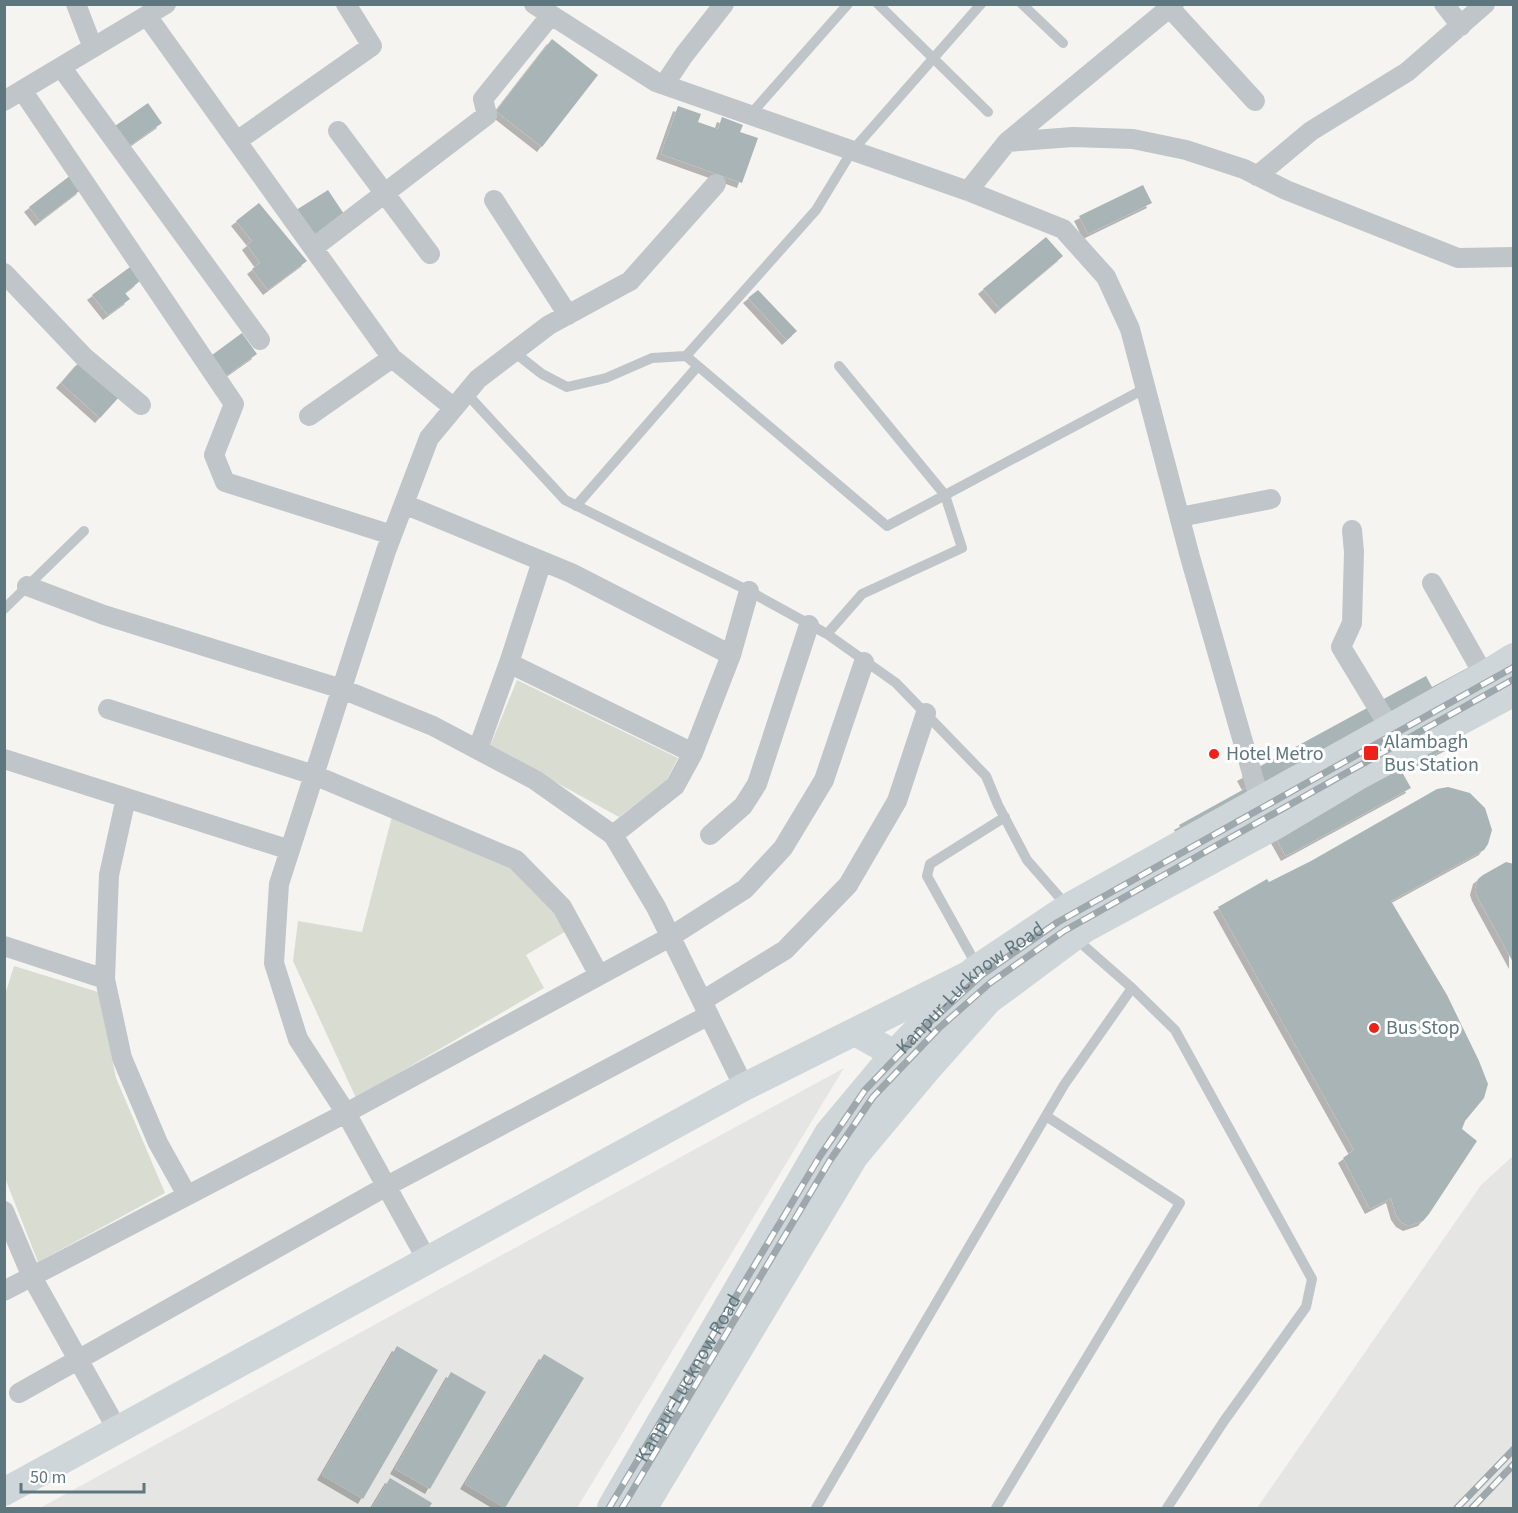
<svg xmlns="http://www.w3.org/2000/svg" width="1518" height="1513" viewBox="0 0 1518 1513" font-family="'Source Sans 3',sans-serif">
  <defs>
    <filter id="shadow"><feDropShadow dx="-5" dy="5" stdDeviation="0" flood-color="#0004"/></filter>
  </defs>
  <rect width="100%" height="100%" fill="#f5f4f1"/>
  <path fill="#e5e6e4" d="M844 1068 577 1508H40L699 1147Z
    M1513 1156V1508H1257L1481 1185Z"/>
  <path fill="#d8dcd1" d="M517 680 678 758 666 781 619 817 490 746Z
    M395 805 538 879 568 930 526 955 544 988 356 1098 293 961 298 921 362 932Z
    M14 966 98 992 116 1078 165 1193 38 1262 5 1178 4 998Z"/>
  <path fill="#a8b4b6" filter="url(#shadow)" d="M552 39 598 75 542 147 496 111Z
    M148 103 162 123 129 146 115 126Z
    M678 106 701 114 698 122 718 129 722 117 743 125 740 132 758 138 742 183 661 154Z
    M71 175 82 189 40 221 29 207Z
    M1143 185 1152 203 1088 234 1079 216Z
    M328 190 346 217 312 239 293 212Z
    M259 203 307 261 268 290 252 269 260 263 247 245 252 241 236 221Z
    M1046 237 1063 256 1000 309 983 289Z
    M130 267 140 281 125 293 130 299 108 315 92 295Z
    M758 290 797 331 787 340 748 298Z
    M242 333 257 354 223 378 208 358Z
    M80 361 120 396 100 418 61 383Z
    M1501 650 1457 733 1461 740 1402 772 1411 788 1286 856 1273 833 1204 871 1179 825 1248 787 1242 776 1426 676 1432 687Z
    M1448 787 1470 793 1485 808 1492 830 1488 844 1484 850 1391 901 1447 995 1479 1061 1488 1084 1484 1098 1465 1121 1462 1129 1477 1141 1429 1214 1423 1221 1408 1226 1401 1222 1396 1215 1391 1198 1370 1209 1343 1158 1354 1150 1218 907 1267 879 1269 882 1311 861 1437 789Z
    M1506 862 1514 864V964L1477 896 1475 890 1478 879 1483 875Z
    M397 1346 438 1370 363 1499 322 1475Z
    M544 1354 584 1378 505 1508 465 1484Z
    M451 1372 486 1392 430 1489 395 1469Z
    M390 1478 432 1503 429 1508H372Z"/>
  <g fill="none" stroke-linecap="round" stroke-linejoin="round">
    <path stroke="#bfc5c8" stroke-width="10" d="M878 4 988 112
      M1022 4 1063 43
      M750 115 848 4
      M514 352 542 374 567 387 606 378 652 358 686 356 816 210 852 151 981 4
      M686 356 887 526 1146 388
      M466 393 565 500 749 591 827 634 896 683 986 776 998 805 1027 860 1067 906
      M576 506 697 367
      M4 609 84 531
      M827 634 862 594 962 548 945 495 839 366
      M1075 938 1132 988 1175 1030 1312 1279 1306 1307 1224 1421 1167 1508
      M977 966 927 876 930 864 1005 817
      M816 1508 1064 1085 1132 988
      M996 1508 1180 1203 1046 1116"/>
    <path stroke="#bfc5c8" stroke-width="20" d="M76 4 93 48
      M534 4 656 82 968 191 1063 229 1106 277 1130 329 1190 557 1260 801
      M1444 4 1461 26
      M1170 8 1255 101
      M147 16 392 358 454 408
      M61 67 260 340
      M664 85 684 55 724 4
      M22 90 234 404 214 455 225 482 392 535
      M4 101 166 4
      M338 131 430 254
      M237 141 372 46 346 4
      M1007 142 1174 4
      M1257 176 1311 131 1407 72 1485 4
      M968 191 1007 142 1073 137 1133 139 1186 150 1244 169 1286 190 1458 258 1514 257
      M494 200 568 315
      M313 248 487 115 483 99 551 15
      M4 273 84 357 141 405
      M309 416 392 358
      M404 504 571 573 731 655
      M1180 517 1271 499
      M1352 530 1354 552 1352 623 1341 647 1390 728
      M1432 583 1485 677
      M27 586 104 615 342 689 433 726 535 780 613 835 656 907 744 1087
      M509 663 693 753
      M108 709 314 775 516 860 562 907 599 975
      M478 749 509 663 542 561
      M4 759 290 850
      M126 798 109 875 105 979 122 1058 158 1143 187 1195
      M613 835 675 786 693 753 731 655 749 591
      M710 835 743 806 757 784 809 625
      M4 946 105 979
      M702 1001 785 950 848 885 897 801 926 713
      M4 1211 32 1277 117 1429
      M427 1260 346 1113 298 1039 274 963 279 884 386 551 429 438 478 379 549 325 630 281 716 184
      M4 1291 346 1113 670 937 745 889 783 848 824 780 864 662
      M19 1393 385 1187 709 1015"/>
    <path stroke="#cfd6d9" stroke-width="28" d="M855 1032 916 1066
      M4 1492 744 1087 968 975"/>
    <g stroke="#cfd6d9" stroke-width="32">
      <path id="s1" d="M613 1508 830 1134 896 1055 975 972 1069 909 1485 677 1514 659"/>
      <path d="M641 1508 853 1155 924 1070 987 999 1084 927 1274 824 1356 775 1514 690"/>
    </g>
    <g stroke="#9ea8ac" stroke-width="7">
      <path id="rail" d="M609 1508 820 1156 865 1090 931 1021 983 974 1058 922 1514 667
        M622 1508 829 1162 873 1097 939 1028 990 983 1064 931 1514 679
        M1457 1508 1514 1449
        M1472 1508 1514 1464"/>
    </g>
    <use href="#rail" stroke="#fff" stroke-width="4.5" stroke-dasharray="14" stroke-linecap="butt"/>
  </g>
  <g fill="#ed2319" stroke="#fff" stroke-width="2">
    <rect x="1363" y="745" width="16" height="16" rx="3"/>
    <circle cx="1214" cy="754" r="6"/>
    <circle cx="1374" cy="1028" r="6"/>
  </g>
  <g text-anchor="middle" dominant-baseline="central" stroke-width="6" stroke-linejoin="round" paint-order="stroke">
    <g font-size="20" fill="#5e767e" stroke="#fff" text-anchor="start">
      <text x="1384" y="742">Alambagh<tspan x="1384" dy="23">Bus Station</tspan></text>
      <text x="1226" y="754">Hotel Metro</text>
      <text x="1386" y="1028">Bus Stop</text>
    </g>
    <g font-size="20" fill="#5e767e" stroke="#fff">
      <text stroke="none"><textPath href="#s1" startOffset="636">Kanpur-Lucknow Road</textPath></text>
      <text stroke="none"><textPath href="#s1" startOffset="150">Kanpur-Lucknow Road</textPath></text>
    </g>
  </g>
  <rect width="1518" height="1513" fill="none" stroke="#5e767e" stroke-width="12"/>
  <path d="M21 1483v9h123v-9" fill="none" stroke="#5e767e" stroke-width="3"/>
  <text x="30" y="1483" font-size="18" fill="#5e767e" stroke="#ffffff" stroke-width="4.5" paint-order="stroke">50 m</text>
</svg>
